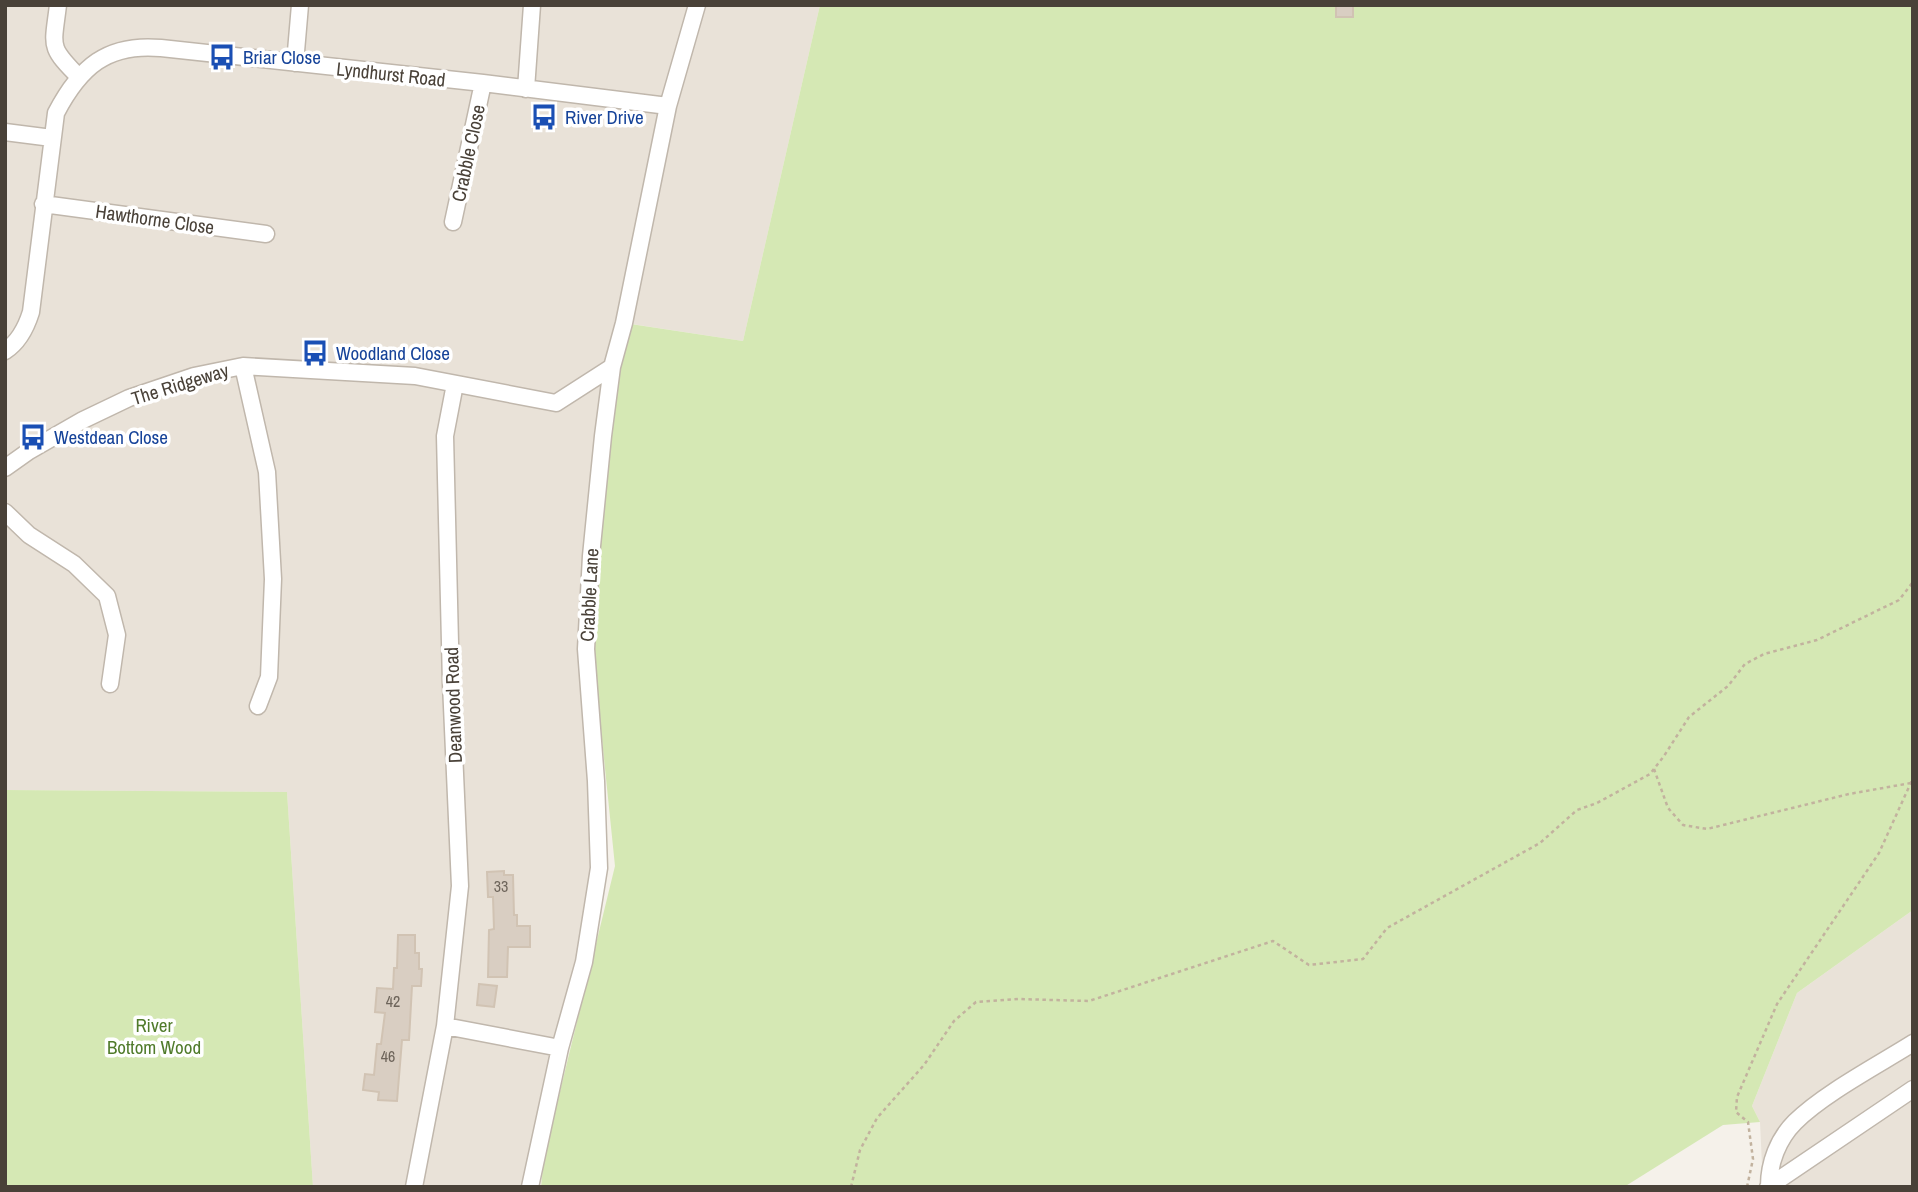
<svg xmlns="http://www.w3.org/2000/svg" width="1918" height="1192" viewBox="0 0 1918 1192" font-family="'Archivo Narrow',sans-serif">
  <rect width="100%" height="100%" fill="#f5f1ea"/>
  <path fill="#e9e2d8" d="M5 5H820L743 341 625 323 591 556 599 868 530 1187H313L287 792 5 790Z
    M1913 910V1187H1763L1760 1122 1752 1106 1797 993Z"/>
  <path fill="#d5e8b4" d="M820 5H1913V910L1797 993 1752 1106 1760 1122 1723 1125 1624 1187H541L544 1157 615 866 591 632 612 367 624 323 743 341Z
    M5 790 287 792 313 1187H5Z"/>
  <path fill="#d9cec2" stroke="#d1c3b3" stroke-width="2" d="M1336 5H1353V17H1336Z
    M504 871V875H513L514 915H517V926H530V947H508L507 977H488L489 930 494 929 493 897H488L487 872Z
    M398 935H415V953H419V969H422L421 986H412L409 1040H402L397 1101 378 1100 379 1092 363 1090 365 1074 374 1075 377 1044H381L385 1013 375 1012 377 988 393 989 394 968H397Z
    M479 984 497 986 494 1007 477 1005Z"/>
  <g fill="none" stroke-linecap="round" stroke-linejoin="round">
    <g stroke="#c0b7ac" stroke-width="19">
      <path id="minor" d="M58 5C53 47 48 46 79 77
        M295 63 300 5
        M526 89 532 5
        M5 132 52 138
        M43 204 266 234
        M453 222 483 83
        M5 351C19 342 26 328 31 312L56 113C80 67 107 43 161 48L483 83 668 106
        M243 366 267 472 273 579 269 677 258 706
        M5 468 29 451 83 420 129 398 194 376 243 366 415 376 556 403 612 367
        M5 512 29 535 74 564 107 596 117 635 110 684
        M445 1026 560 1048
        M1769 1186C1769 1163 1778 1139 1795 1122 1823 1094 1878 1065 1913 1043
        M414 1187 445 1026 460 886 451 684 445 436 455 384
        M530 1187 560 1048 584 962 599 868 596 781 586 649 591 556 603 436 612 367 624 323 668 106 697 5
        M1768 1187 1913 1089"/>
    </g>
    <path stroke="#c2b29e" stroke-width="2.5" stroke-dasharray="3.5 3.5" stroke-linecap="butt" d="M1654 769 1668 808 1683 825 1707 829 1849 794 1911 783
      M851 1187 860 1150 877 1118 924 1065 954 1021 976 1002 1018 999 1089 1001 1273 941 1309 965 1363 959 1387 928 1540 843 1577 810 1597 803 1650 774 1664 756 1689 717 1728 686 1745 664 1764 654 1817 640 1899 600 1913 582
      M1747 1187 1753 1159 1748 1122 1736 1112 1737 1097 1777 1004 1879 853 1913 778"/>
    <use href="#minor" stroke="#fff" stroke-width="16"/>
  </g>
  <defs>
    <g id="bus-bare" transform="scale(2.1)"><path d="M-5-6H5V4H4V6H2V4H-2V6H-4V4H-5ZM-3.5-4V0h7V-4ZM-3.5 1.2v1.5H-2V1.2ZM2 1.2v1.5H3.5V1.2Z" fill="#1a4fb4" stroke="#fff" stroke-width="2.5" paint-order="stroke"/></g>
  </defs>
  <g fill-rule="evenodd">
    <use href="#bus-bare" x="222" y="57"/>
    <use href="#bus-bare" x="544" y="117"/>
    <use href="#bus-bare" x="315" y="353"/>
    <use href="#bus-bare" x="33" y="437"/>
  </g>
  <g text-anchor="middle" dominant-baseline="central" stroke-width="7" stroke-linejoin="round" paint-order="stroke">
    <g font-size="16" fill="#6d645a">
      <text x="501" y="886">33</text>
      <text x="393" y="1001">42</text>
      <text x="388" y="1056">46</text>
    </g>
    <g font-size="19" fill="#164399" stroke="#fff" text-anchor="start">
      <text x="243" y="57">Briar Close</text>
      <text x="565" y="117">River Drive</text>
      <text x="336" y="353">Woodland Close</text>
      <text x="54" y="437">Westdean Close</text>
    </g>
    <g font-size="19" fill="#494138" stroke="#fff">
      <text transform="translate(391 74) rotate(6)">Lyndhurst Road</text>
      <text transform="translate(468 153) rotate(-78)">Crabble Close</text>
      <text transform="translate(155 219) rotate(8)">Hawthorne Close</text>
      <text transform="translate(180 384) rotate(-17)">The Ridgeway</text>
      <text transform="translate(589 595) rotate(-87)">Crabble Lane</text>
      <text transform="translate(453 705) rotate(-92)">Deanwood Road</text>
    </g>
    <g font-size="19" fill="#507b2b" stroke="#fff">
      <text x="154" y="1025">River<tspan x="154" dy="22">Bottom Wood</tspan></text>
    </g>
  </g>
  <rect width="1918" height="1192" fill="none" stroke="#494138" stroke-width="14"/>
</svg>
